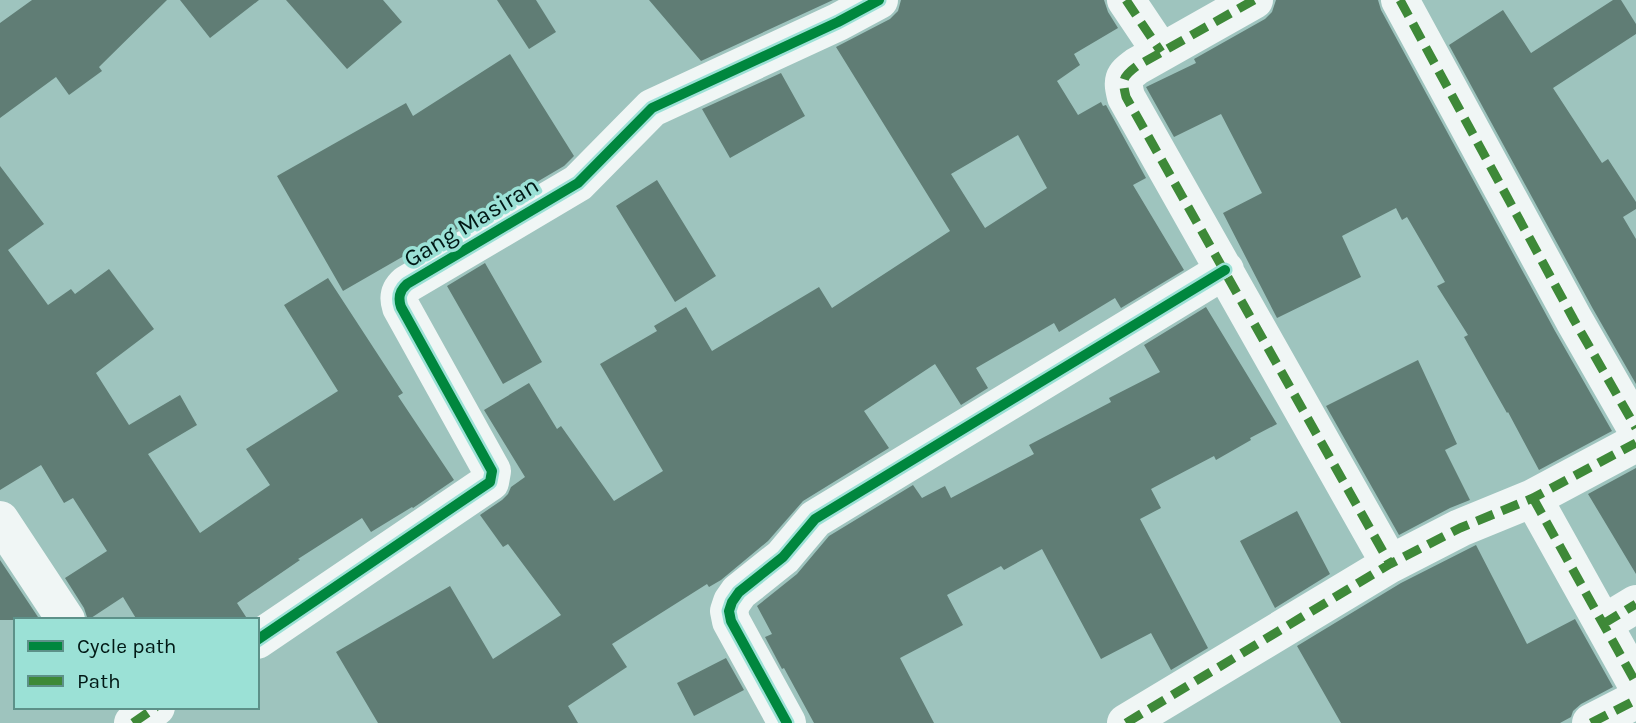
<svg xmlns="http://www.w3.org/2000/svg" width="1636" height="723" viewBox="0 0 1636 723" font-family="Karla,sans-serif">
  <rect width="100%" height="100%" fill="#9ec4be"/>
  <path fill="#607d75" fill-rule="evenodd" d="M32 0H167L99 67 102 71 69 95 56 77 0 118V23Z
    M180 0H259L210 38Z
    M286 0H383L402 22 347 69Z
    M497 0H536L556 32 529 49Z
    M649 0H833L701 61Z
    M901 0H1104L1108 12 1118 28 1074 54 1080 65 1057 81 1078 115 1101 102 1103 106 1106 105 1146 178 1133 185 1184 270 1121 308 1115 298 1059 332 1054 323 976 368 988 388 961 405 935 364 864 411 889 448 803 501 768 541 721 580 709 587 707 584 612 644 627 667 568 706 578 723H378L336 652 450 586 493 659 561 615 508 544 503 547 480 515 502 500 508 494 511 487 525 477 484 410 529 383 557 429 561 426 614 501 663 471 600 364 657 331 654 326 686 307 712 351 819 287 832 308 950 231 836 47 890 19 898 11ZM1018 135 1047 188 985 228 951 174Z
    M1276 0H1378L1381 10 1555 331 1612 431 1539 470 1508 412 1507 413 1464 337 1468 335 1437 286 1445 282 1407 217 1402 220 1396 208 1342 236 1361 277 1277 318 1223 213 1262 193 1221 114 1174 137 1146 87 1196 63 1194 59 1265 19 1272 12Z
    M1613 0H1621L1636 24V34L1553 88 1602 163 1608 159 1636 202V209L1623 217 1636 239V384L1593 309 1449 45 1503 10 1531 53Z
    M510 54 574 156 564 166 425 248 423 245 343 291 277 176 406 103 413 116Z
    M781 73 805 116 730 158 702 109Z
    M0 166 44 224 8 250 48 305 71 289 75 294 109 269 154 329 96 373 129 425 180 395 197 425 148 454 200 533 270 485 246 449 338 391 284 305 328 278 403 393 398 396 454 480 413 508 412 507 371 532 362 518 298 559 300 560 237 603 248 620H137L123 597 88 620 84 608 65 578 107 551 73 498 64 503 41 465 0 490Z
    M657 180 716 276 675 302 616 206Z
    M485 263 542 362 503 384 447 286Z
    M1206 307 1277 424 1250 438 1251 440 1216 460 1214 456 1151 489 1161 508 1140 519 1208 648 1171 670 1151 633 1101 659 1042 549 1004 570 1001 566 947 595 963 625 900 658 934 723H814L784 668 782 669 765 637 772 634 757 606 797 574 829 536 913 485 922 498 945 486 951 498 1034 454 1029 445 1111 402 1109 398 1160 372 1144 345Z
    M1418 360 1457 444 1445 450 1470 500 1450 508 1399 535 1326 406Z
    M1636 468V574L1588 494Z
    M1297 511 1330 574 1275 608 1240 541Z
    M1476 545 1527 644 1575 619 1613 687 1581 704 1573 711 1571 717 1560 723H1341L1297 646 1401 583Z
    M0 560 40 620H0Z
    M726 658 744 690 694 716 677 683Z"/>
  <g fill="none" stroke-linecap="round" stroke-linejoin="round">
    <path stroke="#f0f6f5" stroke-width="38" d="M1126 0 1161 52
      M1254 0 1137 66C1122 77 1122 80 1126 97L1390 564
      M1400 0 1574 320 1636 428
      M1533 498 1636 683
      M0 520 66 620
      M1603 624 1636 604
      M257 640 490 482 492 471 401 307C398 298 399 291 407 284L578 183 652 108 838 22 879 0
      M133 723 156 707
      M787 723 731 621 729 611 732 602 739 592 783 557 815 519 1225 270
      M1126 723 1390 564 1460 528 1533 498 1636 443
      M1591 723 1636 700"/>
    <path stroke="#3e8938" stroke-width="9" stroke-dasharray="18 9" stroke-linecap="butt" d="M1126 0 1161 52
      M1254 0 1137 66C1122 77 1122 80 1126 97L1390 564
      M1400 0 1574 320 1636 428
      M1533 498 1636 683
      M1603 624 1636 604
      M133 723 156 707
      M1126 723 1390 564 1460 528 1533 498 1636 443
      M1591 723 1636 700"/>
    <g stroke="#9be1d6" stroke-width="15">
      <path id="cycleway" d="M257 640 490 482 492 471 401 307C398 298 399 291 407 284L578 183 652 108 838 22 879 0
        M787 723 731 621 729 611 732 602 739 592 783 557 815 519 1225 270"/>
    </g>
    <use href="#cycleway" stroke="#00873e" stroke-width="10"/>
  </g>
  <g text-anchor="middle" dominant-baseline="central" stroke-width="7" stroke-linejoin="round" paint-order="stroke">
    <g font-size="24" fill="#001815" stroke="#9be1d6">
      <text transform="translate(471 222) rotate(-31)">Gang Masiran</text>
    </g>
  </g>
  <rect x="14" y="618" width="245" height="91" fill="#9be1d6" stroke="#5d9189" stroke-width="2"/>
  <rect x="28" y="641" width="35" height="10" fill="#00873e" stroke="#5d9189" stroke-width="2"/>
  <text x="77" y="653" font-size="21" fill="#001815">Cycle path</text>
  <rect x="28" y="676" width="35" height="10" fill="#3e8938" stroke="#5d9189" stroke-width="2"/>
  <text x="77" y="688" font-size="21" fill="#001815">Path</text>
</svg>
